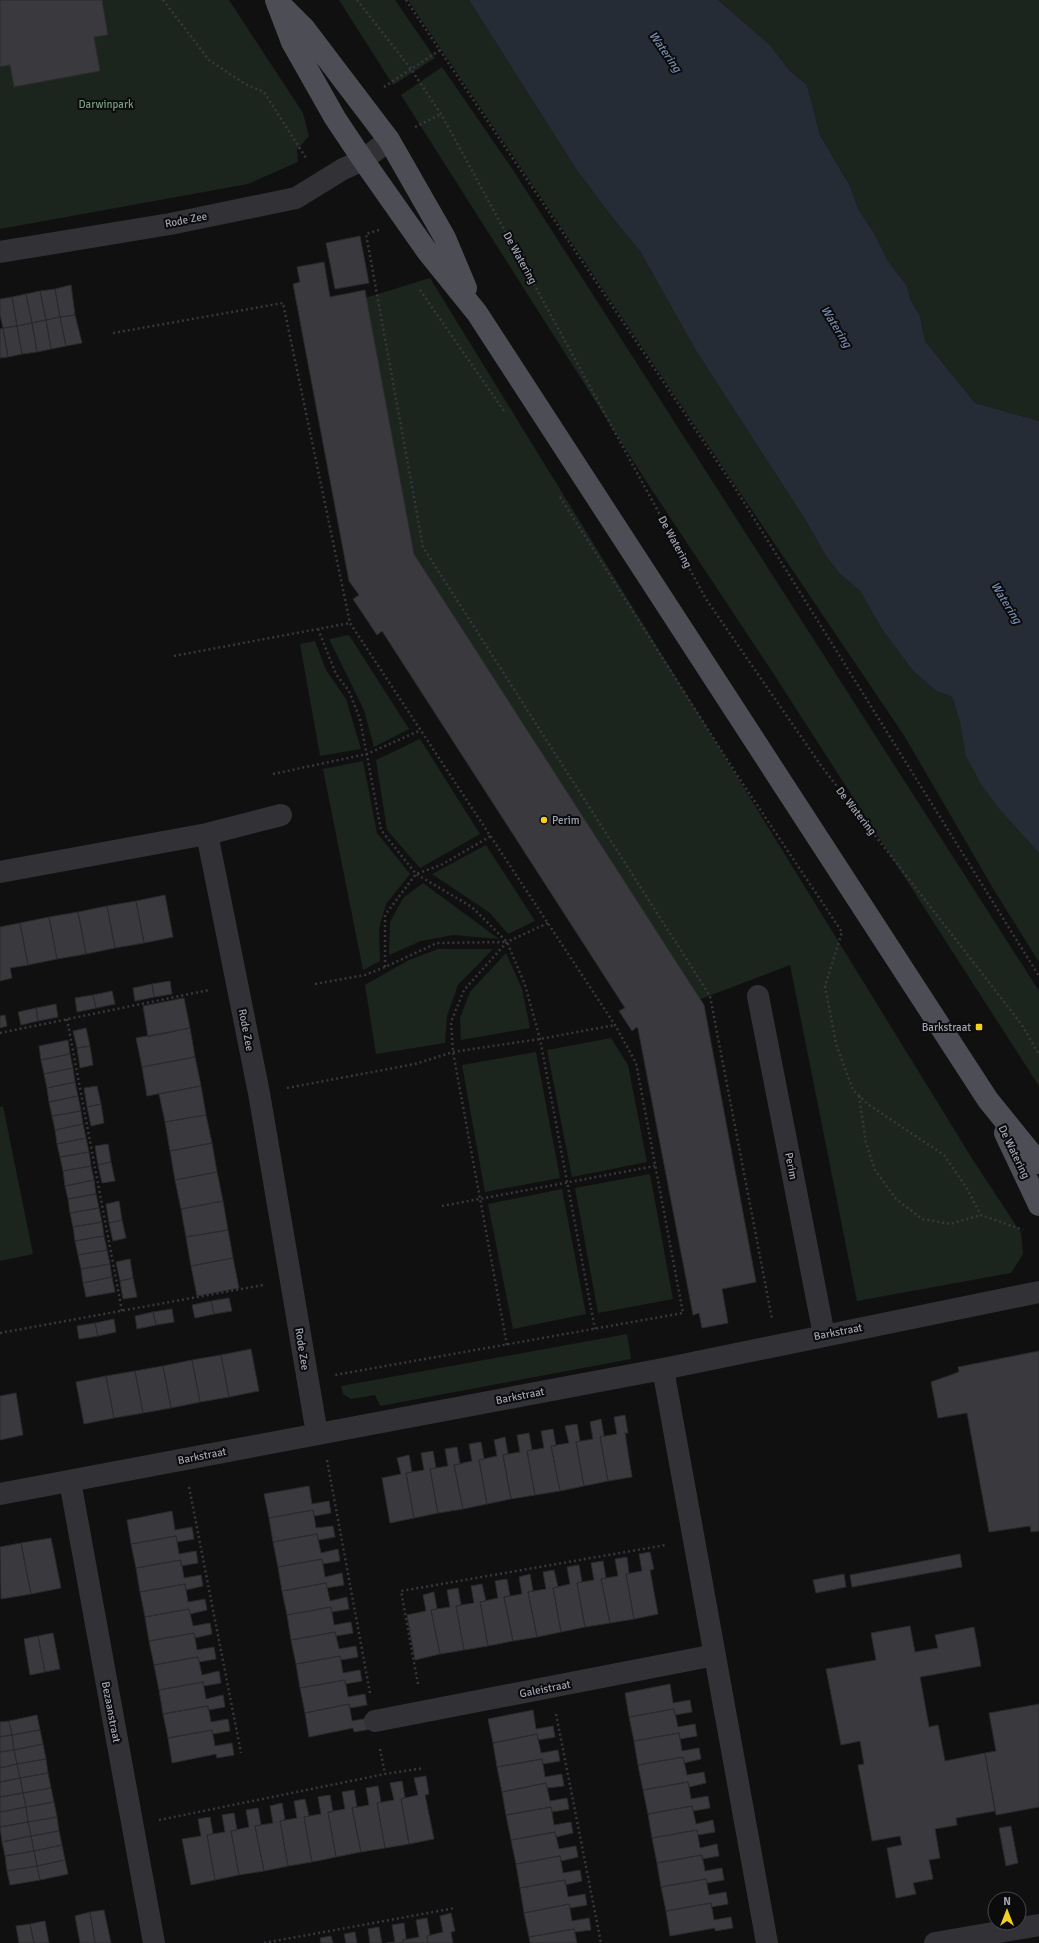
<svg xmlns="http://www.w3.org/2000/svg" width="1039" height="1943" viewBox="0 0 1039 1943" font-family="Signika,sans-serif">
  <rect width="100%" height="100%" fill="#101011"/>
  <path fill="#1c241e" d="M0 0H229L303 113 309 136 297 150 298 162 248 184 0 229Z
    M339 0H395L435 58 393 85Z
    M408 0H469L576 169 612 217 640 251 695 349 806 521 826 556 839 573 860 591 882 629 913 671 936 691 952 697 960 722 1000 810 1039 853V962L994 890 905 737Z
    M718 0H1039V421L975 403 925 341 920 316 911 301 907 286 888 261 874 233 858 209 850 186 820 135 807 85 790 71 769 44Z
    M442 67 513 170 1039 991V1086L773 673 646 481 401 95Z
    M430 278 973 1160 1021 1233 1023 1254 1011 1273 857 1301 790 965 693 1002 398 544 352 302Z
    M349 635 409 729 374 747 364 710 329 639Z
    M315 641 326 670 346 699 361 749 320 756 300 644Z
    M420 739 480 834 420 868 387 830 376 760Z
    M363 761 377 833 410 874 386 904 379 929 380 961 363 970 323 769Z
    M486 845 535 921 508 934 490 913 432 874Z
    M423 883 499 939 453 935 421 941 389 955 390 922 403 898Z
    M438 949H493L458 985 447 1016 445 1043 376 1054 365 985 409 960Z
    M506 953 522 989 530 1028 461 1040 460 1018 470 992Z
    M611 1038 628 1065 647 1162 572 1177 547 1050Z
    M536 1052 560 1178 485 1192 462 1065Z
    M3 1106 33 1254 0 1261V1107Z
    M650 1174 673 1299 598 1313 575 1188Z
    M562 1189 586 1314 513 1329 488 1204Z
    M627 1334 631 1359 380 1406 375 1395 351 1399 343 1394 341 1386Z"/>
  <path fill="#262c35" d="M469 0H718L769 44 790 71 807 85 820 135 850 186 858 209 874 233 888 261 907 286 911 301 920 316 925 341 975 403 1039 421V853L1000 810 981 784 966 756 960 722 952 697 936 691 913 671 882 629 860 591 839 573 826 556 806 521 695 349 640 251 612 217 576 169Z"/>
  <path fill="#3a3a3e" stroke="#2a2a2d" d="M0 0H102L108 35 94 37 100 71 14 87 10 65 0 67Z
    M360 236 369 283 335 289 326 243Z
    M324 262 330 297 365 290 414 554 704 1005 756 1282 722 1289 728 1323 702 1328 699 1313 693 1315 638 1029 637 1027 632 1031 619 1011 625 1008 382 631 377 635 353 599 359 595 349 581 293 284 300 282 297 267Z
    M71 285 75 315 60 317 55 289Z
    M55 289 60 317 46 320 40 291Z
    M40 291 46 320 32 323 26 294Z
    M26 294 32 323 17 326 12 297Z
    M12 297 17 326 3 328 0 315V299Z
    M75 315 82 343 66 346 60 317Z
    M60 317 66 346 51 349 46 320Z
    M46 320 51 349 37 352 32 323Z
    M32 323 37 352 22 354 17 326Z
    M17 326 22 354 8 357 3 328Z
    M3 328 8 357 0 358V329Z
    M165 895 173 937 144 943 136 901Z
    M136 901 144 943 115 948 107 906Z
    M107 906 115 948 86 954 78 912Z
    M78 912 86 954 57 959 49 917Z
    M49 917 57 959 28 965 20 923Z
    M20 923 28 965 10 968 12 978 0 981V927Z
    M170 981 172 994 154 997 152 984Z
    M152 984 154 997 135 1001 133 988Z
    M112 991 115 1004 96 1008 93 995Z
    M93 995 96 1008 77 1012 75 998Z
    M184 998 190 1028 148 1037 143 1006Z
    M56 1004 58 1017 38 1021 36 1008Z
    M36 1008 38 1021 21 1025 18 1012Z
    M5 1015 7 1026 0 1028V1016Z
    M86 1028 90 1046 77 1048 73 1031Z
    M190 1028 195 1057 142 1067 136 1038Z
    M68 1040 70 1054 41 1060 39 1046Z
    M90 1046 93 1065 80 1068 77 1048Z
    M70 1054 73 1068 44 1074 41 1060Z
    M195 1057 201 1086 147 1096 142 1067Z
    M73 1068 75 1082 47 1088 44 1074Z
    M75 1082 78 1096 49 1102 47 1088Z
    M97 1086 101 1104 87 1107 84 1088Z
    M201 1086 206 1115 165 1122 159 1094Z
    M78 1096 81 1111 52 1116 49 1102Z
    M101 1104 104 1123 91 1126 87 1107Z
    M81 1111 83 1124 55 1130 52 1116Z
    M206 1115 212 1143 170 1151 165 1122Z
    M83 1124 86 1138 57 1144 55 1130Z
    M86 1138 89 1152 60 1157 57 1144Z
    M212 1143 217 1172 175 1180 170 1151Z
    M108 1144 111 1162 98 1165 95 1146Z
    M89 1152 91 1166 63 1171 60 1157Z
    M111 1162 115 1181 102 1183 98 1165Z
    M91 1166 94 1180 65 1186 63 1171Z
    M217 1172 223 1201 181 1209 175 1180Z
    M94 1180 96 1194 68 1199 65 1186Z
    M96 1194 99 1208 70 1213 68 1199Z
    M119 1201 122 1220 109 1223 106 1204Z
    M223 1201 228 1230 186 1237 181 1209Z
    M99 1208 102 1222 73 1227 70 1213Z
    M122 1220 126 1238 113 1241 109 1223Z
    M102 1222 104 1236 75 1241 73 1227Z
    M228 1230 233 1258 191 1266 186 1237Z
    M104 1236 107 1250 78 1255 75 1241Z
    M107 1250 110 1264 81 1269 78 1255Z
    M233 1258 239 1288 197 1296 191 1266Z
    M130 1259 133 1278 120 1281 116 1262Z
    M110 1264 112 1277 83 1283 81 1269Z
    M112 1277 115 1292 86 1297 83 1283Z
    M133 1278 137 1297 123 1299 120 1281Z
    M229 1298 232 1311 214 1314 211 1301Z
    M211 1301 214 1314 195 1318 192 1305Z
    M172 1309 174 1322 156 1325 153 1312Z
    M153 1312 156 1325 137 1329 135 1316Z
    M114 1319 116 1332 98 1336 95 1323Z
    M95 1323 98 1336 79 1339 77 1326Z
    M251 1349 259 1391 229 1397 221 1355Z
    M1039 1351V1531L1031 1532 1030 1526 989 1532 967 1413 938 1418 931 1382 959 1372 958 1367Z
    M221 1355 229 1397 200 1402 192 1360Z
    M192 1360 200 1402 171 1408 163 1366Z
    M163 1366 171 1408 143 1413 135 1371Z
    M135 1371 143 1413 114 1418 106 1376Z
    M106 1376 114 1418 84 1424 76 1382Z
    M16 1393 23 1435 0 1440V1396Z
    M625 1415 628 1433H625L632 1477 608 1481 600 1437 617 1434 614 1417Z
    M601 1419 604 1436 600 1437 608 1481 584 1486 576 1442 593 1439 590 1422Z
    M577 1424 580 1441 576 1442 584 1486 560 1491 551 1446 569 1443 565 1426Z
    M553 1429 556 1446H551L560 1491 535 1495 527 1451 544 1448 541 1431Z
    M529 1433 532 1450 527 1451 535 1495 511 1499 503 1455 520 1452 517 1435Z
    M505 1437 508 1454 503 1455 511 1499 487 1504 479 1460 497 1456 494 1440Z
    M481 1442 484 1459 479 1460 487 1504 463 1509 454 1465 472 1461 469 1444Z
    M457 1447 460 1464 454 1465 463 1509 438 1513 430 1469 448 1466 445 1449Z
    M433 1451 436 1468 430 1469 438 1513 414 1518 406 1473 424 1470 421 1453Z
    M409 1455 412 1472 406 1473 414 1518 390 1523 382 1478 401 1474 397 1458Z
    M309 1486 312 1504 329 1501 331 1513 314 1516 313 1510 269 1518 264 1494Z
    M313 1510 316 1528 333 1526 335 1537 318 1540 317 1534 273 1542 269 1518Z
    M172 1511 175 1530 192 1527 194 1539 177 1542 176 1536 131 1544 127 1520Z
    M317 1534 321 1553 338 1549 340 1561 323 1564 322 1559 278 1567 273 1542Z
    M176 1536 179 1554 196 1551 198 1563 181 1566V1560L136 1568 131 1544Z
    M51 1538 61 1588 31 1594 21 1543Z
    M21 1543 31 1594 1 1599 0 1547Z
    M650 1552 654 1569 650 1570 658 1614 634 1619 626 1574 642 1571 639 1554Z
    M960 1554 962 1567 852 1587 850 1575Z
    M627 1557 629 1573 626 1574 634 1619 610 1623 601 1579 618 1576 615 1559Z
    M322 1559 325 1577 342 1573 344 1585 327 1588 326 1583 282 1591 278 1567Z
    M181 1560 184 1578 201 1575 203 1586 186 1590 185 1584 140 1592 136 1568Z
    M603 1561 606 1578 601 1579 610 1623 585 1627 577 1583 594 1580 591 1563Z
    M579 1565 582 1582 577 1583 585 1627 561 1632 553 1588 570 1584 567 1567Z
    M554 1570 558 1587 553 1588 561 1632 537 1637 528 1592 546 1589 543 1572Z
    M530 1574 533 1591 528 1592 537 1637 513 1641 504 1597 522 1594 519 1577Z
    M844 1574 846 1587 816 1593 813 1580Z
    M507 1579 510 1596 504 1597 513 1641 488 1646 480 1602 498 1598 495 1581Z
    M326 1583 330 1601 347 1597 349 1609 332 1612 331 1607 287 1615 282 1591Z
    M185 1584 188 1602 205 1599 207 1610 190 1614 189 1609 145 1617 140 1592Z
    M482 1584 486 1601 480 1602 488 1646 464 1650 456 1606 474 1603 471 1586Z
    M458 1588 461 1605 456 1606 464 1650 440 1654 431 1610 450 1607 447 1590Z
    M434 1592 437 1609 431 1610 440 1654 415 1660 407 1615 426 1611 423 1595Z
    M331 1607 334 1625 351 1622 353 1633 336 1636 335 1632 291 1640 287 1615Z
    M189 1609 193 1626 210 1623 212 1634 195 1638 194 1633 149 1641 145 1617Z
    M910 1626 915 1652 938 1648 935 1635 974 1627 981 1666 920 1677 929 1727 938 1725 945 1761 985 1753 995 1811 956 1818 957 1825 935 1829 940 1858 929 1860 933 1879 913 1883 916 1894 896 1898 887 1848 902 1845 900 1836 872 1841 858 1765 864 1764 860 1741 841 1745 826 1669 876 1660 871 1633Z
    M335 1632 339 1649 356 1646 358 1657 341 1660 340 1656 296 1664 291 1640Z
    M53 1633 60 1669 45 1672 38 1636Z
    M194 1633 197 1650 214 1647 216 1659 199 1662 198 1657 154 1665 149 1641Z
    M38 1636 45 1672 30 1675 24 1639Z
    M340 1656 343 1673 360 1670 362 1681 345 1684V1680L300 1688 296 1664Z
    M198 1657 202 1675 219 1671 221 1683 204 1686 203 1682 159 1690 154 1665Z
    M345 1680 348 1697 365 1694 367 1705 350 1708 349 1704 305 1713 300 1688Z
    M203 1682 206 1699 223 1695 225 1707 208 1710V1706L163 1714 159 1690Z
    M670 1684 673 1703 690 1700 692 1712 675 1715 674 1709 629 1717 625 1693Z
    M349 1704 352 1721 369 1718 371 1729 354 1732 353 1728 309 1737 305 1713Z
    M1039 1704V1807L996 1815 985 1753 996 1751 989 1713Z
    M208 1706 211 1722 228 1719 230 1731 213 1734 212 1730 168 1738 163 1714Z
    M674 1709 678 1727 695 1724 697 1736 680 1739 679 1733 634 1741 629 1717Z
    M533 1710 536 1729 553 1726 555 1737 538 1740 537 1734 493 1743 488 1719Z
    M37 1715 40 1730 12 1735 9 1721Z
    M9 1721 12 1735 0 1737V1722Z
    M40 1730 43 1744 14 1750 12 1735Z
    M212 1730 215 1746 232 1743 234 1755 217 1758 216 1754 172 1763 168 1738Z
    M679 1733 682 1751 699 1748 701 1759 684 1763 683 1757 638 1765 634 1741Z
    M537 1734 541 1753 558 1750 560 1761 543 1764 542 1759 497 1767 493 1743Z
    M12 1735 14 1750 0 1752V1737Z
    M43 1744 46 1759 17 1764 14 1750Z
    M14 1750 17 1764 0 1768V1752Z
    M683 1757 687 1775 704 1772 706 1783 689 1787 688 1782 643 1790 638 1765Z
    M46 1759 48 1773 20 1778 17 1764Z
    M542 1759 545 1777 562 1774 564 1786 547 1788 546 1783 502 1792 497 1767Z
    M17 1764 20 1778 0 1782V1768Z
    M48 1773 51 1788 23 1793 20 1778Z
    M426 1776 429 1794 425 1795 434 1839 409 1844 401 1799 418 1795 414 1778Z
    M20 1778 23 1793 0 1797V1782Z
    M402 1781 405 1798 401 1799 409 1844 385 1848 377 1803 394 1800 390 1783Z
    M688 1782 691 1799 708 1796 710 1808 693 1811 692 1806 648 1814 643 1790Z
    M546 1783 550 1801 567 1798 569 1809 552 1812 551 1807 506 1815 502 1792Z
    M378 1786 381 1802 377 1803 385 1848 361 1852 352 1808 369 1805 366 1788Z
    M51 1788 54 1802 26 1807 23 1793Z
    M354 1790 357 1807 352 1808 361 1852 336 1857 328 1812 345 1809 342 1792Z
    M23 1793 26 1807 0 1812V1797Z
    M330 1795 333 1812H328L336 1857 312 1862 304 1817 321 1814 318 1797Z
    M305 1799 309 1816 304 1817 312 1862 288 1866 280 1821 297 1818 294 1801Z
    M54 1802 57 1817 28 1822 26 1807Z
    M282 1803 285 1820 280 1821 288 1866 264 1871 255 1826 273 1823 270 1806Z
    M692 1806 696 1824 713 1820 715 1832 698 1835 697 1830 652 1838 648 1814Z
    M26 1807 28 1822 0 1827V1812Z
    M551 1807 554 1825 571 1822 573 1833 556 1837 555 1832 511 1840 506 1815Z
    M258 1808 261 1825 255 1826 264 1871 239 1875 231 1831 249 1827 246 1810Z
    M234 1813 237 1830 231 1831 239 1875 215 1880 207 1835 225 1832 222 1815Z
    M57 1817 59 1831 31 1836 28 1822Z
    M210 1817 213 1834 207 1835 215 1880 191 1885 182 1839 201 1836 198 1819Z
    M28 1822 31 1836 2 1842 0 1827Z
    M1011 1826 1018 1863 1006 1866 999 1828Z
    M697 1830 700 1848 717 1844 719 1856 702 1859V1855L657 1863 652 1838Z
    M59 1831 62 1845 34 1851 31 1836Z
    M555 1832 559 1849 576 1846 578 1857 561 1861 560 1856 516 1864 511 1840Z
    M31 1836 34 1851 5 1856 2 1842Z
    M62 1845 65 1860 37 1866 34 1851Z
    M34 1851 37 1866 7 1871 5 1856Z
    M702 1855 705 1871 722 1868 724 1880 707 1883 706 1879 661 1887 657 1863Z
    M560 1856 563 1873 580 1870 582 1881 565 1885V1880L520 1888 516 1864Z
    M65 1860 68 1874 40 1880 37 1866Z
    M37 1866 40 1880 10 1885 7 1871Z
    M706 1879 709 1895 726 1892 728 1904 711 1907V1903L666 1911 661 1887Z
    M565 1880 568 1897 585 1894 587 1905 570 1908 569 1904 524 1913 520 1888Z
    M711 1903 714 1920 731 1917 733 1928 715 1931V1928L670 1936 666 1911Z
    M569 1904 572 1921 589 1918 591 1930 575 1932 574 1929 529 1937 524 1913Z
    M104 1910 111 1943H95L90 1912Z
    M90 1912 95 1943H80L75 1916Z
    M451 1913 455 1931 451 1932 453 1943H428L427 1936 443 1932 440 1916Z
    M427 1918 430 1935 427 1936 428 1943H403V1940L419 1937 416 1920Z
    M45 1921 49 1943H34L30 1924Z
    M404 1923 406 1939 403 1940V1943H387L395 1942 392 1925Z
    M30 1924 34 1943H19L16 1926Z
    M379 1927 382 1943H370L368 1929Z
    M574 1929 577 1943H530L529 1937Z
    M355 1932 357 1943H346L344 1934Z
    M331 1936 333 1943H321L320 1938Z"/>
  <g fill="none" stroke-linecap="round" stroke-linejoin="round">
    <path stroke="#37373d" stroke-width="2.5" stroke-dasharray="2 3" stroke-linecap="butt" d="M163 0 209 60 245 84 264 92 306 158
      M357 0 411 69 441 114 706 599 822 767 1022 1025 1039 1055
      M406 0 735 488 1039 976
      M384 87 440 50
      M415 127 441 114
      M379 230 366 234 423 547 710 996 772 1319
      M420 290 504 411
      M113 333 283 303 350 623 615 1025 636 1063 683 1313 335 1375
      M560 497 735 772 842 932 825 986 836 1044 853 1090 869 1105 944 1155 966 1187 981 1215 1023 1230
      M318 629 336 674 349 691 360 719 381 830 416 874 472 907 507 942 525 985 540 1039 595 1329
      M174 656 350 623
      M273 774 367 754 421 730
      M385 967V915L416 874 441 865 491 836
      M315 984 365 975 385 967 437 943 507 942
      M67 1019 122 1311
      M0 1033 209 990
      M287 1088 415 1064 453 1052 540 1039 615 1025
      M859 1096 866 1143 875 1170 896 1199 922 1219 950 1224 981 1215
      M442 1206 655 1166
      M0 1333 263 1285
      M507 1345 453 1052 451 1022 464 990 507 942 548 923
      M327 1460 370 1693
      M189 1487 241 1753
      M418 1684 401 1591 666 1545
      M556 1714 601 1943
      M380 1749 385 1774
      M159 1820 385 1774 424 1768
      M264 1943 455 1908"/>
    <path stroke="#313136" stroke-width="22" d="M0 252 170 224 296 198 343 169 363 160 389 140
      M207 834 259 1093 317 1434
      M0 872 207 834 281 815
      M758 996 824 1335
      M663 1369 767 1943
      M70 1481 154 1943
      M0 1494 663 1369 1039 1292
      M375 1721 715 1655
      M935 1943 1039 1925"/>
    <path stroke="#4d4d55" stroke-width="22" d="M276 0 292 42 335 118 363 160 427 251 477 313 988 1100 1039 1163
      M281 5 304 28 389 140 445 238 466 288
      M1005 1133 1039 1205"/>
  </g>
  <g fill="#f4cf24" stroke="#0b0b0c" stroke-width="1.5">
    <circle cx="544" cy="820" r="4"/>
    <rect x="975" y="1023" width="8" height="8" rx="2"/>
  </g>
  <g text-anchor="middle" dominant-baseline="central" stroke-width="4" stroke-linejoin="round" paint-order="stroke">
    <g font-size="11" fill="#779e7f" stroke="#0b0b0c">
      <text x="106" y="104">Darwinpark</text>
    </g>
    <g font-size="11" fill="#a0a3b2" stroke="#0b0b0c">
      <text transform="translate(186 220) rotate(-11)">Rode Zee</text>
      <text transform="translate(520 258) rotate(61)">De Watering</text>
      <text transform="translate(675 542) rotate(61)">De Watering</text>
      <text transform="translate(856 811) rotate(52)">De Watering</text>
      <text transform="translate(246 1030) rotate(79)">Rode Zee</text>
      <text transform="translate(1014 1152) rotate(64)">De Watering</text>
      <text transform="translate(791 1166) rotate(79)">Perim</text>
      <text transform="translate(838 1332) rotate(-11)">Barkstraat</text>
      <text transform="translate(302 1349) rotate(81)">Rode Zee</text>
      <text transform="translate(520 1396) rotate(-11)">Barkstraat</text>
      <text transform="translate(202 1456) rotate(-11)">Barkstraat</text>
      <text transform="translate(545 1689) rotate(-11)">Galeistraat</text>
      <text transform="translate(111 1712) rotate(79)">Bezaanstraat</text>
    </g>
    <g font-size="11" fill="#a0a3b2" stroke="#0b0b0c" text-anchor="start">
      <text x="552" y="820">Perim</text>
      <text x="971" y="1027" text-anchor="end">Barkstraat</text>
    </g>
    <g font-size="12" font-style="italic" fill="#768baf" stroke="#0b0b0c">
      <text transform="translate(665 52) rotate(55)">Watering</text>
      <text transform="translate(836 327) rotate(58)">Watering</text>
      <text transform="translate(1006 603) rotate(58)">Watering</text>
    </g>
  </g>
  <g transform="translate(1007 1911)"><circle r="19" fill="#0b0b0c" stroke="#47484e"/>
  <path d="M0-3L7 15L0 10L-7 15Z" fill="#f4cf24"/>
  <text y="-6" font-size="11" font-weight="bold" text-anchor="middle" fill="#a0a3b2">N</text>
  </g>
</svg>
